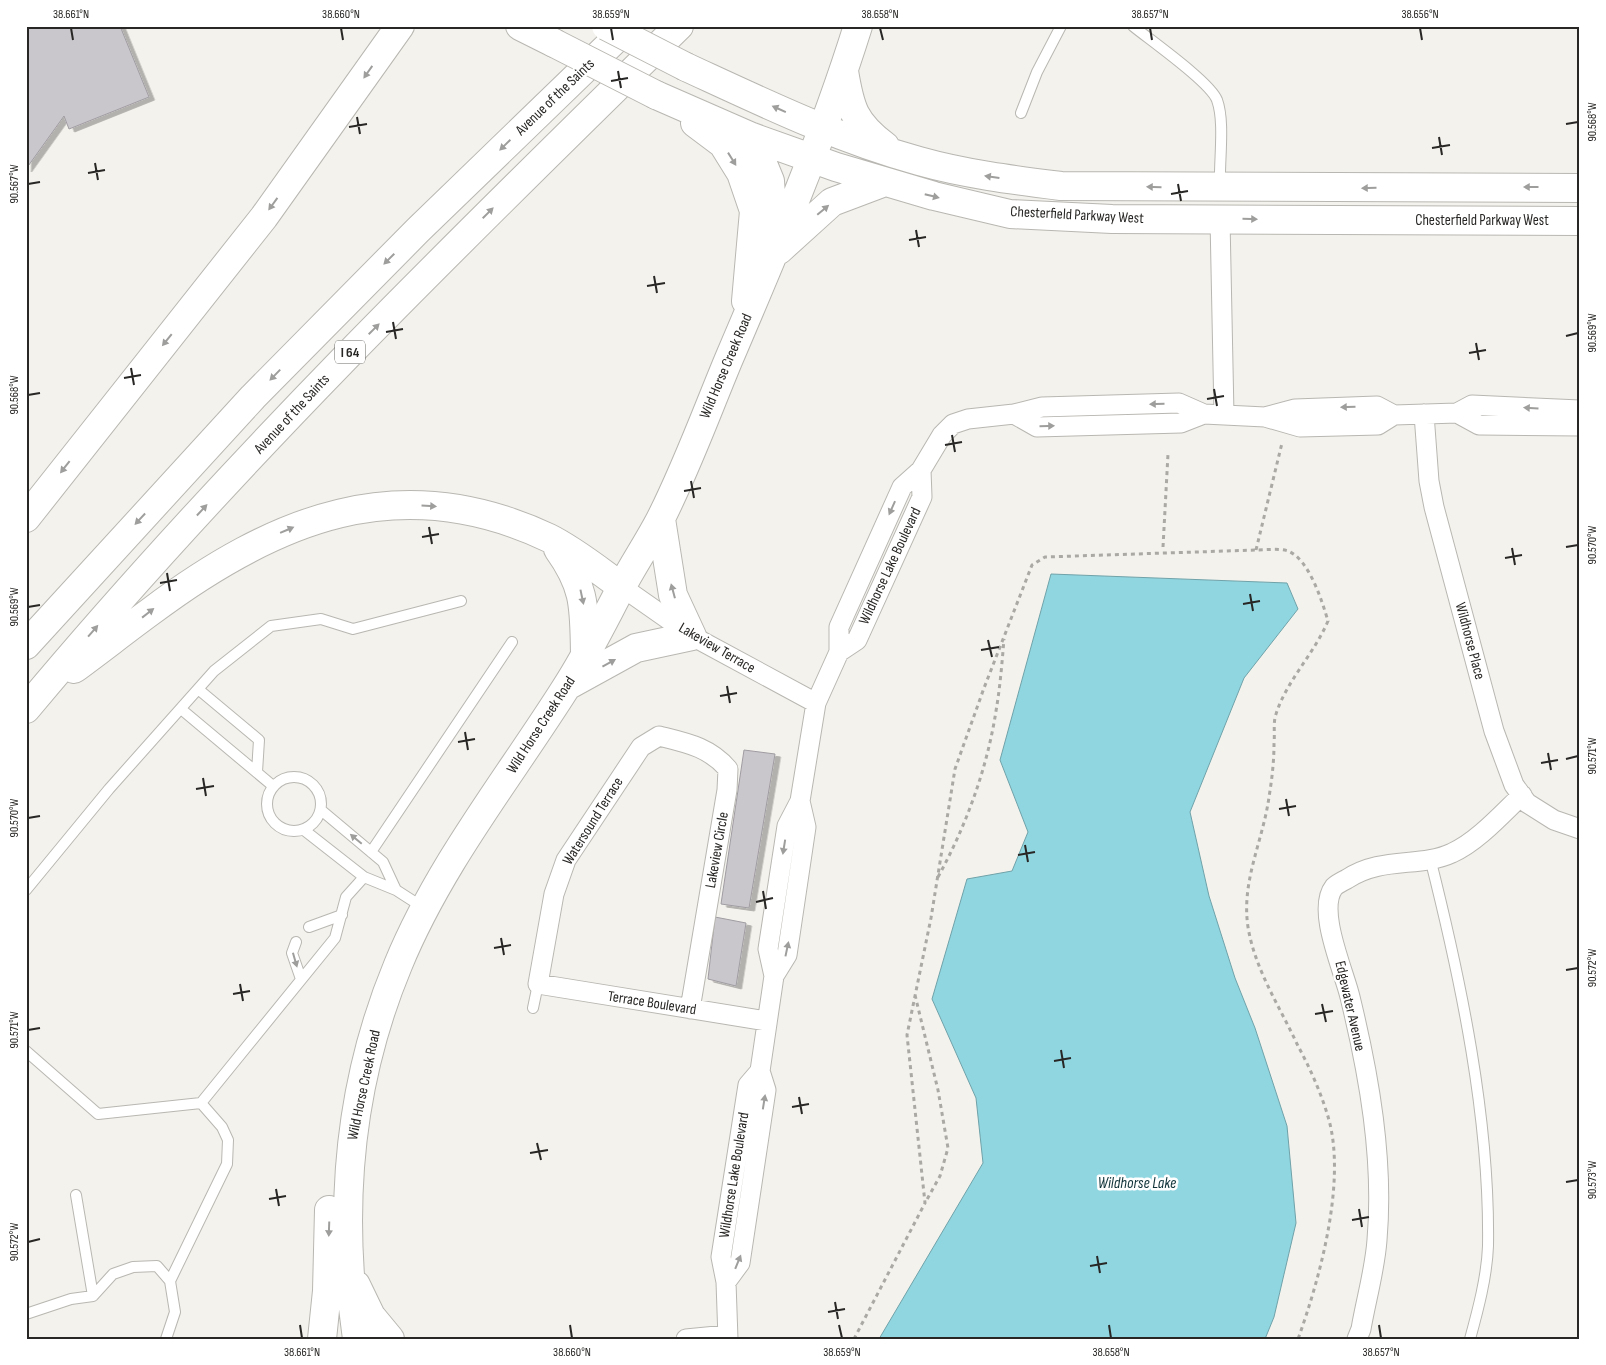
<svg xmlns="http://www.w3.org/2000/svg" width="1606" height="1365" viewBox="0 0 1606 1365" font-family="'Sofia Sans Condensed',sans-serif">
  <defs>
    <filter id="shadow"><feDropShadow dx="5.5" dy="3" stdDeviation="0" flood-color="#0004"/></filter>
  </defs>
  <rect width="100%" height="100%" fill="#f3f2ec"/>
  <path fill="#8fd6e1" stroke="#70a2a9" d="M1051 574 1287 583 1298 609 1244 678 1190 812 1209 896 1235 978 1255 1028 1287 1126 1296 1223 1274 1317 1265 1339H879L983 1163 976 1098 932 999 967 879 1012 871 1028 832 1000 760Z"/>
  <path fill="#cac7cc" stroke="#a09ca2" filter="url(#shadow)" d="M120 26 149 97 69 129 64 116 26 169 27 26Z
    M744 750 775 754 749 908 721 904Z
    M715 917 746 923 736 986 708 979Z"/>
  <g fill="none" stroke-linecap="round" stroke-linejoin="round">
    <g stroke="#b9b7b1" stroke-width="12">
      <path id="lane" d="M1133 26C1150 40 1210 82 1217 100 1225 122 1219 160 1220 185
        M1021 113 1037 72 1061 26
        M198 689 259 740 257 772
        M181 709 273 786
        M267 804a27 27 0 1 1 54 0a27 27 0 1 1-54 0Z
        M321 810 383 862 396 890
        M304 830 364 877 396 890 424 908
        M371 852 512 642
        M1430 858C1461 981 1490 1119 1488 1246 1487 1276 1478 1310 1470 1339
        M26 890 109 789 214 671 271 626 321 619 353 629 461 601
        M309 927 342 915
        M296 942 292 953 301 979
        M533 1008 538 984
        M26 1051 98 1114 201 1103 222 1127 228 1140 227 1164 170 1281
        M201 1103 335 938 346 897 364 877
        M76 1195 93 1296
        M26 1314 71 1299 93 1296 113 1274 133 1267 157 1266 170 1281 175 1312 166 1339"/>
    </g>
    <g stroke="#b9b7b1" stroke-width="21">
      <path id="street" d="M1220 219 1224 415
        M1580 410 1472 405 1457 413 1479 425 1580 426
        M1204 414 1181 423 1037 427 1014 414 1042 407 1179 403 1204 414 1265 417
        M1424 414 1429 481 1434 507 1494 731 1514 785 1527 803 1554 820 1580 829
        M1394 415 1377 406 1295 409 1265 417 1300 427 1378 425 1394 415 1457 413
        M921 470 922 497 857 640 839 652V627L902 487 921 470 942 435 953 424 968 419 1014 414
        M622 587 692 636 816 703
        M800 801 806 827 787 955 774 976 768 949 787 826 800 801 816 703 839 652
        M690 1009 727 790 728 769C709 747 687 743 659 736L641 747 566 860 554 894 538 984 767 1021
        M760 1071 748 1085 721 1257 726 1282 740 1263 766 1090 760 1071 774 976
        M726 1282 728 1339
        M686 1339 727 1335
        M1357 1339 1361 1329C1366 1300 1375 1269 1377 1240 1384 1159 1369 1075 1350 997 1344 971 1316 910 1334 887 1337 884 1343 881 1347 879 1382 856 1420 868 1452 853 1477 842 1502 814 1522 795"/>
    </g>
    <g stroke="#b9b7b1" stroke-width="30">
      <path id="secondary" d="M520 26 554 43
        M686 67C762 102 838 139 919 161 965 174 1013 180 1061 186L1580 188
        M844 71C850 108 854 123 885 146
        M656 95 752 137 836 167 934 196 1010 214 1112 219 1580 221
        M695 123 723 144 741 173 754 211 746 301
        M752 137 770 181 774 241
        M779 250 832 202 885 182
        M567 686 636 648 692 636 673 595 661 519
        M356 1285 371 1316 390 1339
        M322 1339 327 1291 329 1210
        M357 1339C338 1211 348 1085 398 965 439 865 508 779 565 689 586 657 603 622 621 588 633 565 648 543 660 520 686 469 706 414 728 361 775 251 822 141 858 26"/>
    </g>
    <g stroke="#b9b7b1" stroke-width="30">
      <path id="highway" d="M26 518 264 217 400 26
        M558 549C586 588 584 608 585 654
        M26 645 253 397 418 230 629 26
        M74 669C100 650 124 631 150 612 274 519 399 467 549 538 575 551 598 570 622 587
        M26 709C228 467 454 246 679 26"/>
    </g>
    <path stroke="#aaa9a4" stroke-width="3" stroke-dasharray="4 4" stroke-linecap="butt" d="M1163 547 1168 454
      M1256 550 1282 443
      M938 877C966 826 987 769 996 711 1000 688 1002 663 1004 639
      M915 995 938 1090 948 1148 940 1176 925 1203
      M854 1339 925 1203 907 1035 931 918 955 769 984 688 1032 565 1045 557 1256 550C1265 550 1279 548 1288 551 1309 559 1322 601 1328 621 1314 654 1287 680 1276 714 1273 722 1275 734 1274 744 1274 761 1272 779 1269 797 1263 841 1241 881 1248 927 1255 970 1280 1007 1298 1046 1310 1068 1322 1095 1329 1120 1346 1183 1320 1278 1298 1339"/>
    <use href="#lane" stroke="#fff" stroke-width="10"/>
    <use href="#street" stroke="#fff" stroke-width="19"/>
    <use href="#secondary" stroke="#fff" stroke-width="28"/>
    <use href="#highway" stroke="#fff" stroke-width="28"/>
    <g stroke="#b9b7b1" stroke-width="30" stroke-linecap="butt">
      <path id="secondary-bridge" d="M606 26 686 67
        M554 43 656 95"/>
    </g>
    <use href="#secondary-bridge" stroke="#fff" stroke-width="28"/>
  </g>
  <defs><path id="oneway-solid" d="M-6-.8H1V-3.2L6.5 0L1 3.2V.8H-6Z" transform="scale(1.25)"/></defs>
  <g fill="#9e9e9d">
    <use href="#oneway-solid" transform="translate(368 72) rotate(125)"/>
    <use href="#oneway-solid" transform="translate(779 109) rotate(-156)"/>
    <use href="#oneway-solid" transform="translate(505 145) rotate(136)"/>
    <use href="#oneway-solid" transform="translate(732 159) rotate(58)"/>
    <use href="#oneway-solid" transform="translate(992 177) rotate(-172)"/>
    <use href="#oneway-solid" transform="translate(1154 187) rotate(-179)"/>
    <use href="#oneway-solid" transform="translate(1531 187) rotate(-180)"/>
    <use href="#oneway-solid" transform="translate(1369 188) rotate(179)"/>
    <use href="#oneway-solid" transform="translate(932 196) rotate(14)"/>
    <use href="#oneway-solid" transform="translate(273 204) rotate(126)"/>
    <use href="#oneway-solid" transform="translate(823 210) rotate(-40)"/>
    <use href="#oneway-solid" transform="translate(488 213) rotate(-45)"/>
    <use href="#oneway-solid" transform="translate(1250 219) rotate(1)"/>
    <use href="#oneway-solid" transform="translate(389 259) rotate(135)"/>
    <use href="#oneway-solid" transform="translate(374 329) rotate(-45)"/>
    <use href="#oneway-solid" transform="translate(167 340) rotate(129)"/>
    <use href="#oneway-solid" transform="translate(275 375) rotate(134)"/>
    <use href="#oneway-solid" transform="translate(1157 404) rotate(179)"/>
    <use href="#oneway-solid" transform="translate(1348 407) rotate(178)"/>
    <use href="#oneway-solid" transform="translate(1531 408) rotate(-177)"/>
    <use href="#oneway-solid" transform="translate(1047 426) rotate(-1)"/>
    <use href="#oneway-solid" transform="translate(65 467) rotate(128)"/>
    <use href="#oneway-solid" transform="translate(429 506) rotate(4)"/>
    <use href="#oneway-solid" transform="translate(892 508) rotate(114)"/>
    <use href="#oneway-solid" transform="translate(202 510) rotate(-47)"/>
    <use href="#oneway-solid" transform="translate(140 519) rotate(133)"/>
    <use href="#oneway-solid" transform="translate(287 530) rotate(-23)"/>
    <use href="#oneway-solid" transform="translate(673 591) rotate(-105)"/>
    <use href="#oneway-solid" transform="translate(582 597) rotate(78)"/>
    <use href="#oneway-solid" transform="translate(148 613) rotate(-38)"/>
    <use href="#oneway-solid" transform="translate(93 631) rotate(-49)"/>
    <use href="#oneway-solid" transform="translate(609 663) rotate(-29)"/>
    <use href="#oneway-solid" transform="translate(356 839) rotate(-140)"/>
    <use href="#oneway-solid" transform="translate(784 847) rotate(99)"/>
    <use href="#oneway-solid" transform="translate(787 949) rotate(-78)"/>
    <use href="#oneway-solid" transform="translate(295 960) rotate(74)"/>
    <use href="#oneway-solid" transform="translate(764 1102) rotate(-81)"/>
    <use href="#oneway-solid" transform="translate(329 1229) rotate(92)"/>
    <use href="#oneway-solid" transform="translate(738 1262) rotate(-68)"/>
  </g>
  <path fill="none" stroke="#282725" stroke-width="2" d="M71 28 73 40M341 28 343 40M611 28 613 40M880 28 883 40M1150 28 1152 40M1420 28 1422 40M618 71 621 88M611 81 628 78M357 117 360 134M1566 124 1578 122M349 127 367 124M1439 137 1442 155M1432 148 1450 145M95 163 98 180M88 173 105 170M28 184 40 182M1178 184 1181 201M1171 194 1188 191M916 230 919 247M909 240 926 237M654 276 657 293M647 286 665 283M393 322 396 339M386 332 403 329M1566 336 1578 333M1476 343 1479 360M1469 353 1486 350M131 368 134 385M124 378 141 375M1214 389 1217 406M28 395 40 393M1207 399 1224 396M952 435 955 452M945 445 962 442M691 481 694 498M684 491 701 488M429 527 432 544M422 537 439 534M1566 547 1578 545M1512 548 1515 565M1505 558 1522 555M167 573 170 591M160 583 177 580M1250 594 1253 611M1243 604 1260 601M28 607 40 605M988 640 992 657M981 650 999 647M727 686 730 703M720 696 737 693M465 732 468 750M458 742 475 739M1548 753 1551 770M1566 759 1578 756M1541 763 1558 760M203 778 206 796M196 789 214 786M1286 799 1289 816M1279 809 1296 806M28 818 40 816M1025 845 1028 862M1018 855 1035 852M763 891 766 909M756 902 773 898M501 938 504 955M494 948 511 945M1566 970 1578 968M240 984 243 1001M233 994 250 991M1322 1004 1326 1022M1315 1014 1333 1011M28 1030 40 1028M1061 1050 1064 1068M1054 1061 1071 1058M799 1097 802 1114M792 1107 809 1104M537 1143 541 1160M530 1153 548 1150M1566 1182 1578 1180M276 1189 279 1206M269 1199 286 1196M1359 1209 1362 1227M1352 1220 1369 1217M28 1242 40 1239M1097 1256 1100 1273M1090 1266 1107 1263M835 1302 838 1319M828 1312 845 1309M300 1325 302 1338M570 1325 572 1338M839 1325 842 1338M1109 1325 1111 1338M1379 1325 1381 1338"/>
  <g text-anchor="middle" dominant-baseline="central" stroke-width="5" stroke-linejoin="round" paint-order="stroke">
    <rect fill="#fff" stroke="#686866" stroke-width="1" x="335" y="340.5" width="30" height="23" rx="4"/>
    <g font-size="14" font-weight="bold" fill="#282725">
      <text x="350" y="352">I 64</text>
    </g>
    <g font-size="15" fill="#282725" stroke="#fff">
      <text transform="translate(555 97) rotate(-44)">Avenue of the Saints</text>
      <text transform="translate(1077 215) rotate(3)">Chesterfield Parkway West</text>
      <text x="1482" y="220">Chesterfield Parkway West</text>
      <text transform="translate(726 366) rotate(-67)">Wild Horse Creek Road</text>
      <text transform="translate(292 414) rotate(-47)">Avenue of the Saints</text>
      <text transform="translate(890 566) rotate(-65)">Wildhorse Lake Boulevard</text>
      <text transform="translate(1470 641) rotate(75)">Wildhorse Place</text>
      <text transform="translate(717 648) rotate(30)">Lakeview Terrace</text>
      <text transform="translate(541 725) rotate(-57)">Wild Horse Creek Road</text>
      <text transform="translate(593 821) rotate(-58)">Watersound Terrace</text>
      <text transform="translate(717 850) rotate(-80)">Lakeview Circle</text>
      <text transform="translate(652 1003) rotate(9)">Terrace Boulevard</text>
      <text transform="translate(1350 1006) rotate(77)">Edgewater Avenue</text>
      <text transform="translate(364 1085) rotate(-78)">Wild Horse Creek Road</text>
      <text transform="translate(734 1175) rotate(-81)">Wildhorse Lake Boulevard</text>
    </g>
    <g font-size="16" font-style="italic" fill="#103339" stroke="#fff">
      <text x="1137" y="1183">Wildhorse Lake</text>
    </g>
  </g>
  <rect width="1606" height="1365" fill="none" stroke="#ffffff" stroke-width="55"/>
  <rect x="28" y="28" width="1550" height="1310" fill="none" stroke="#282725" stroke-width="2"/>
  <g font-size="12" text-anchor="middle" fill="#282725">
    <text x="71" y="18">38.661°N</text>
    <text x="341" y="18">38.660°N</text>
    <text x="611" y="18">38.659°N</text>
    <text x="880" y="18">38.658°N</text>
    <text x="1150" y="18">38.657°N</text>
    <text x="1420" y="18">38.656°N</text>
    <text transform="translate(1592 122) rotate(-90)" y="4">90.568°W</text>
    <text transform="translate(14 184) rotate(-90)" y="4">90.567°W</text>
    <text transform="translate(1592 333) rotate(-90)" y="4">90.569°W</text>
    <text transform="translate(14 395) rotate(-90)" y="4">90.568°W</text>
    <text transform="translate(1592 545) rotate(-90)" y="4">90.570°W</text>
    <text transform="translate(14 607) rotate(-90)" y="4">90.569°W</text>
    <text transform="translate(1592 756) rotate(-90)" y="4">90.571°W</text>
    <text transform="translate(14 818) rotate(-90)" y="4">90.570°W</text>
    <text transform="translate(1592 968) rotate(-90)" y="4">90.572°W</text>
    <text transform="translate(14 1030) rotate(-90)" y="4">90.571°W</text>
    <text transform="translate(1592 1180) rotate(-90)" y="4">90.573°W</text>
    <text transform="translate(14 1242) rotate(-90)" y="4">90.572°W</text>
    <text x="302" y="1356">38.661°N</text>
    <text x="572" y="1356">38.660°N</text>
    <text x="842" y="1356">38.659°N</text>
    <text x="1111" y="1356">38.658°N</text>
    <text x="1381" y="1356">38.657°N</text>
  </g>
</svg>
